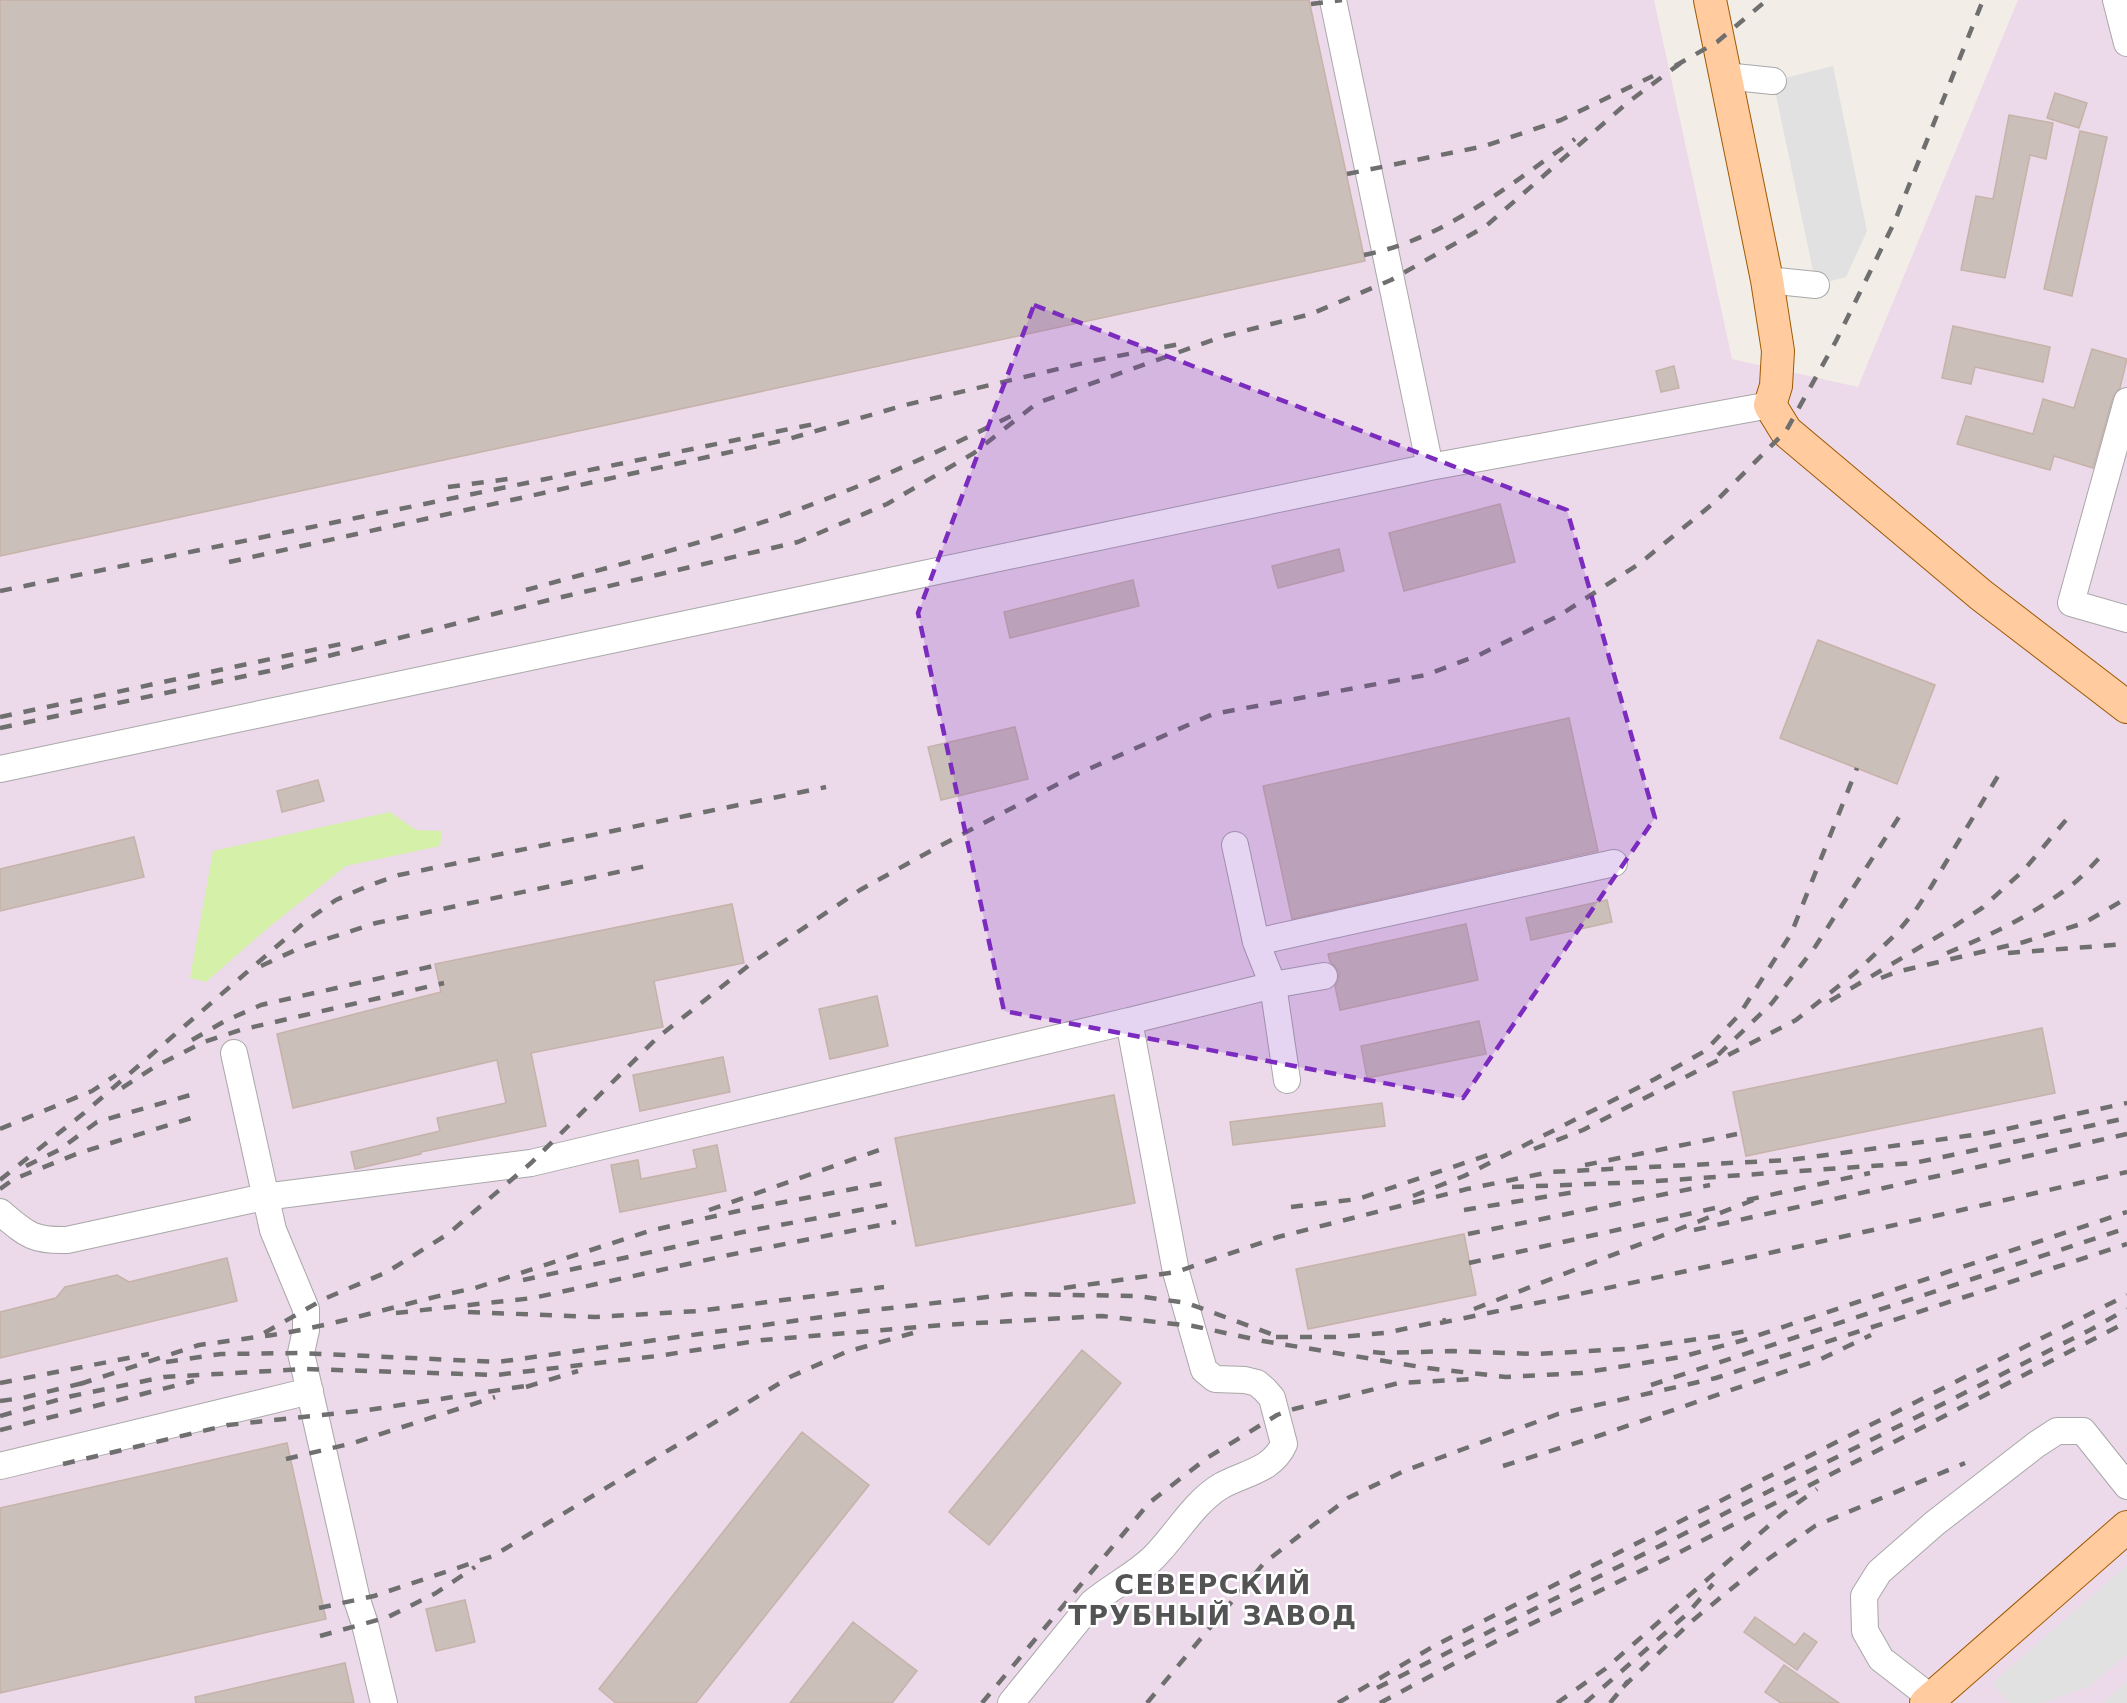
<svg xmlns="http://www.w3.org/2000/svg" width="2127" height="1703" viewBox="0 0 2127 1703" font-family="'DejaVu Sans',sans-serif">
  <rect width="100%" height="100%" fill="#f2ede7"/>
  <path fill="#ecd9ea" d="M0 0H1654L1732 359 1858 387 2018 0H2127V1703H0Z"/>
  <path fill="#d4f0a9" d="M390 812 416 830 442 831 440 846 346 866 269 927 206 982 190 978 213 851Z"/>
  <path fill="#e1e1e1" d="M1833 66 1867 231 1846 277 1816 285 1773 81Z
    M2127 1565V1655L2088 1687 2043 1703H2009L1992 1683Z
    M2127 1681V1703H2103Z"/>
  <path fill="#cbbfba" stroke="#c6b2a8" stroke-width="1.5" d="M0 0H1309L1365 261 0 556Z
    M2055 93 2087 103 2079 128 2047 118Z
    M2009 115 2053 123 2046 159 2030 155 2005 278 1961 270 1976 196 1993 199Z
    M2080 131 2107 137 2072 296 2044 289Z
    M1953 326 2050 347 2043 382 1975 367 1971 384 1942 378Z
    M2092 349 2127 359 2120 388 2113 397 2093 468 2054 456 2050 470 1957 444 1966 416 2033 434 2043 399 2074 408Z
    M1674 366 1679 388 1661 392 1656 371Z
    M1500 504 1515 562 1404 591 1389 533Z
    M1339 549 1344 571 1278 588 1272 566Z
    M1133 580 1139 606 1010 638 1004 612Z
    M1818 640 1935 685 1897 784 1780 738Z
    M1569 718 1598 851 1292 919 1263 786Z
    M1015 727 1028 779 941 800 928 747Z
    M318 780 324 801 282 812 277 791Z
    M134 837 144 877 0 911V869Z
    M1607 900 1612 922 1531 940 1526 918Z
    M732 904 744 963 654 981 663 1027 531 1053 546 1126 421 1152V1154L355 1169 351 1152 440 1131 437 1118 506 1103 497 1060 293 1108 277 1034 441 992 435 964Z
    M1466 924 1478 980 1340 1010 1335 986 1338 981 1339 973 1335 966 1330 962 1328 954Z
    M877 996 888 1046 830 1059 819 1009Z
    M1479 1021 1486 1054 1367 1078 1361 1046Z
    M2042 1028 2055 1093 1746 1156 1733 1092Z
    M723 1057 730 1092 640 1111 633 1075Z
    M1114 1095 1135 1203 916 1246 895 1138Z
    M1382 1103 1385 1126 1233 1145 1230 1122Z
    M717 1145 726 1191 620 1212 611 1165 638 1160 641 1179 697 1168 693 1150Z
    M1464 1234 1476 1295 1308 1329 1296 1269Z
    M227 1258 237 1301 0 1358V1312L56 1298 65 1287 117 1275 129 1282Z
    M1082 1350 1121 1383 989 1545 949 1512Z
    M802 1432 869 1485 696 1703H616L599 1689Z
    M287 1443 326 1619 0 1693V1508Z
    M465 1600 475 1642 436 1651 426 1609Z
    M1755 1617 1795 1645 1804 1633 1817 1642 1797 1670 1744 1632Z
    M853 1622 917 1671 892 1703H790Z
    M345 1663 354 1703H196L195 1697Z
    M1784 1665 1839 1703H1781L1765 1692Z"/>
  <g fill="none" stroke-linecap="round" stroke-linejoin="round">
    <g stroke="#a8a8a8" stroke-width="28">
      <path id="minor" d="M1333 0 1430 467
        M2116 0 2127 43
        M1725 76 1773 81
        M1767 280 1816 285
        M2127 401 2071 603 2127 619
        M0 769 1430 467 1770 405
        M1235 845 1256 942 1273 985 1287 1080
        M1256 942 1614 863
        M234 1053 273 1230 306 1309V1330L301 1353 357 1600 365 1624 384 1703
        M0 1212C26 1234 32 1241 67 1240L264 1197 531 1163 1129 1021
        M0 1466 310 1391
        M1930 1697 1881 1659 1865 1631 1864 1596 1879 1572 1935 1523 2037 1444 2057 1431H2083L2127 1486
        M1011 1703 1092 1603C1112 1586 1136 1575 1154 1557 1176 1535 1194 1502 1221 1486 1244 1473 1272 1471 1284 1444L1272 1398 1265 1390 1257 1383 1245 1380 1215 1379 1204 1370 1176 1272 1129 1021 1273 985 1324 976"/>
    </g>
    <g stroke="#9e5900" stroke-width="34">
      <path id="major" d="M1710 0 1767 280 1778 351 1776 386 1770 405 1786 431 1981 595 2127 707
        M1926 1703 2127 1527"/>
    </g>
    <use href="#minor" stroke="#fff" stroke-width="26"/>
    <use href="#major" stroke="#ffcb9f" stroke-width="32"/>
    <path stroke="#6f6f6f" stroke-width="4.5" stroke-dasharray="12 12" stroke-linecap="butt" d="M1311 4 1342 0
      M1675 66 1717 42 1767 0
      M1347 174 1485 146 1561 120 1653 76
      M1364 255C1445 239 1509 185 1575 139
      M448 487 508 479
      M229 562 785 440 905 405 1092 361 1185 343
      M526 590C609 567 694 546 775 518 857 489 935 454 1013 415
      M0 591 814 424
      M0 717 350 642
      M0 728 269 671 549 600 798 542 887 504 974 453 1037 403 1224 336 1311 314 1391 280 1486 226 1627 103 1682 62
      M1947 953C1991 935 2035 914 2073 884 2085 874 2095 862 2106 851
      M2008 953 2127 944
      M261 966 302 947 376 923 651 865
      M1881 978 1896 972 2024 942 2084 923 2127 898
      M1830 1001 1947 931 1982 908 2024 870 2071 814
      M192 1040 225 1021 261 1005 438 965
      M1718 1055 1772 1003 1815 947 1899 817
      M122 1088 156 1066 204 1042 240 1030 444 983
      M0 1129 92 1091 116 1075
      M1534 1149 1583 1130 1796 1020 1855 973 1895 935 1915 911 1931 887 2001 771
      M1585 1165 1737 1134
      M26 1166 59 1150 97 1122 197 1093
      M0 1180 84 1113 306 921 336 900 370 885 399 875 826 787
      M1512 1187 1643 1182 1914 1163 2127 1118
      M0 1189 14 1179 79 1153 201 1115
      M1413 1196 1464 1176 1655 1079 1705 1051 1739 1015 1791 934 1857 768
      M1747 1200 1870 1173
      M1291 1207 1358 1199 1491 1154
      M709 1210 888 1147
      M1464 1210 1581 1191
      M1694 1230 2127 1134
      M1468 1234 1710 1185
      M1469 1263 1715 1208
      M523 1280 743 1232 892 1204
      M1064 1288 1176 1272 1278 1237 1467 1189 1550 1172 1790 1160 1988 1133 2127 1103
      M1474 1309 1756 1199
      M468 1312 596 1317 698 1311 884 1287
      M396 1313 533 1298 729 1255 896 1222
      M1440 1323C1670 1276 1898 1225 2127 1172
      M265 1336C337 1326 405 1302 475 1288L649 1231 738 1211 889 1182
      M1276 1337H1338L1385 1333 1446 1320
      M1373 1352 1382 1353 1452 1351 1536 1354 1625 1349 1720 1336 1747 1331
      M166 1362 221 1354 301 1353 498 1362 865 1311 1013 1294 1137 1296 1187 1303 1282 1338
      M0 1383 149 1354
      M80 1384 199 1345 257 1337 324 1299 387 1272 448 1234 531 1163 657 1038 753 962 860 890 936 848 1075 775 1213 714 1426 675 1479 655 1560 615 1639 564 1715 502 1786 431 1836 341 1894 223 1983 0
      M1651 1385 2127 1228
      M526 1387 578 1371
      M0 1401 22 1398 87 1382
      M0 1416 72 1396 164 1377 305 1369 496 1375 657 1356 763 1340 942 1325 1102 1316 1193 1326 1263 1341 1427 1368 1506 1377 1581 1373 1681 1357 1744 1340 2127 1212
      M0 1430 194 1381
      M286 1459 353 1443 495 1397
      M63 1464 228 1425 368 1410 532 1385
      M1503 1466 1598 1436 1821 1359 1871 1335
      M319 1608 374 1596 493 1556 790 1377 846 1352 913 1333
      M320 1636 388 1617 436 1593 475 1567
      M1623 1687 1692 1621 1764 1562 1815 1526 1965 1463
      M1377 1688 2090 1330 2127 1309
      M982 1703 1149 1503 1207 1458 1277 1415 1294 1409 1399 1383 1473 1379
      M1147 1703 1264 1563 1348 1498 1404 1471 1558 1414 1716 1378 2127 1244
      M1338 1703 1434 1646 2127 1295
      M1380 1703 1502 1638 1680 1552 2127 1322
      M1557 1703 1605 1669 1781 1515 1817 1489
      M1585 1703 1687 1614 1713 1584
      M1610 1703 1628 1681"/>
  </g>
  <path fill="#7b2cbf" fill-opacity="0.2" stroke="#7b2cbf" stroke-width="4.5" stroke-dasharray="12 8" stroke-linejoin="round" d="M1034 305 1567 510 1655 818 1463 1098 1004 1011 918 613Z"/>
  <g text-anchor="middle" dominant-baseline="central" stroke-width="5" stroke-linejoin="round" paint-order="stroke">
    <g font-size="27" font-weight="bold" letter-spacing="1.5" fill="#545454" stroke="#fff">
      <text x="1213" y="1584">СЕВЕРСКИЙ<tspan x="1213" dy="31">ТРУБНЫЙ ЗАВОД</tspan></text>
    </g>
  </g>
</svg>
